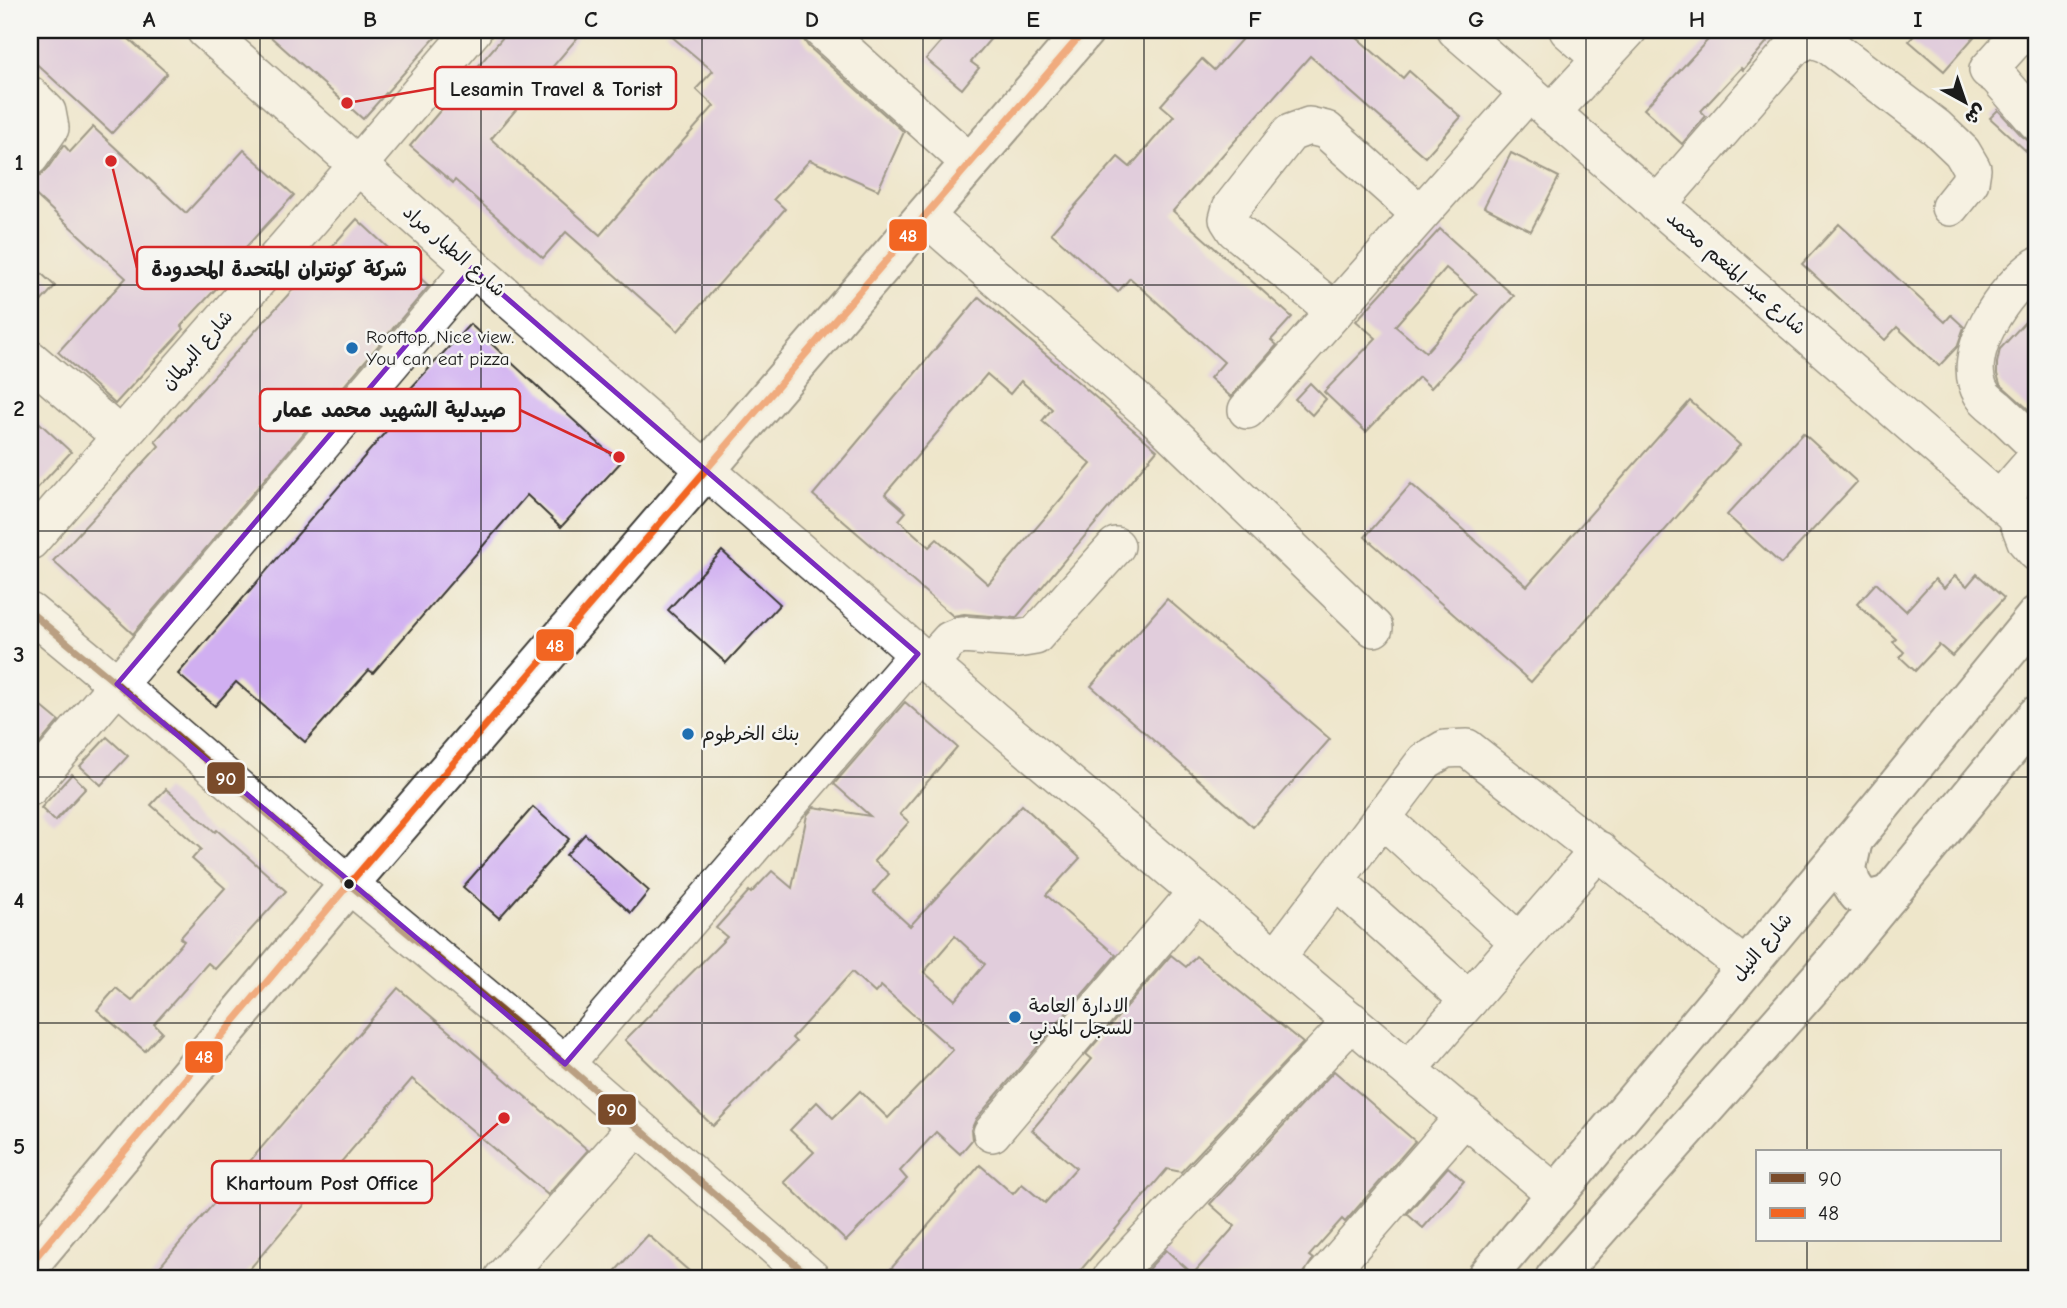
<svg xmlns="http://www.w3.org/2000/svg" width="2067" height="1308" viewBox="0 0 2067 1308" font-family="'Comic Neue','Playpen Sans Arabic',sans-serif">
<style>
.building{fill:#d0aff1;fill-rule:evenodd}
.lines{fill:none;stroke-linecap:round;stroke-linejoin:round}
.minor-casing{stroke:#3c3a36;stroke-width:40}
.major-casing{stroke:#3c3a36;stroke-width:42}
.minor{stroke:#fff;stroke-width:37}
.major{stroke:#fff;stroke-width:38}
.bus-1-casing{stroke:#f6f6f2;stroke-width:12}
.bus-2-casing{stroke:#f6f6f2;stroke-width:12}
.bus-1{stroke:#7a4b2a;stroke-width:7}
.bus-2{stroke:#f26522;stroke-width:7}
.marked{fill:none;stroke:#7b2cbf;stroke-width:5;stroke-linejoin:round}
.grid{fill:none;stroke:#1c1c1c;stroke-width:2;stroke-opacity:0.55}
.poi-dot{fill:#1f6fb2;stroke:#f6f6f2;stroke-width:2.5}
.bus-dot{fill:#1c1c1c;stroke:#f6f6f2;stroke-width:2.5}
.labels{text-anchor:middle;dominant-baseline:central;stroke-width:5;stroke-linejoin:round;paint-order:stroke}
.street-label{font-size:19px;fill:#1c1c1c;stroke:#f6f6f2}
.poi-label{font-size:19px;fill:#1c1c1c;stroke:#f6f6f2;text-anchor:start}
.leader{fill:none;stroke:#d62828;stroke-width:2.5}
.callout-dot{fill:#d62828;stroke:#f6f6f2;stroke-width:2.5}
.callout{fill:#f6f6f2;stroke:#d62828;stroke-width:2.5}
.callout-label{font-size:21px;text-anchor:middle;font-weight:bold;fill:#1c1c1c}
.line-badge{stroke:#f6f6f2;stroke-width:2.5}
.badge-label{font-size:19px;text-anchor:middle;font-weight:bold;fill:#fff}
.neatline{fill:none;stroke:#1c1c1c;stroke-width:2.5}
.grid-label{font-size:23px;text-anchor:middle;font-weight:bold;fill:#1c1c1c}
</style>
<rect width="100%" height="100%" fill="#f6f6f2"/>
<filter id="ink" filterUnits="userSpaceOnUse"><feTurbulence type="fractalNoise" baseFrequency=".0143" numOctaves="2"/><feDisplacementMap in="SourceGraphic" scale="14" xChannelSelector="R" yChannelSelector="G"/><feConvolveMatrix kernelMatrix="1 2 1 2 8 2 1 2 1" color-interpolation-filters="sRGB"/></filter>
<filter id="wash" filterUnits="userSpaceOnUse"><feTurbulence type="fractalNoise" baseFrequency=".00686" numOctaves="4" result="noise"/><feDisplacementMap in="SourceGraphic" scale="28" xChannelSelector="R" yChannelSelector="G"/><feGaussianBlur stdDeviation="1.57" result="paint"/><feColorMatrix in="noise" values="0 0 0 0 0 0 0 0 0 0 0 0 0 0 0 0 0 1.4 0 .05"/><feComposite in="paint" operator="in"/></filter>
<g filter="url(#wash)">
<rect width="100%" height="100%" fill="#eee6cb"/>
<g id="blocks">
<g class="building">
<path d="M30,30H119L167,73L112,133L30,58Z"/>
<path d="M263,30H442L363,119Z"/>
<path d="M509,30H584L491,139L600,235L714,106L696,89L713,71L664,30H802V37L808,46L904,132L878,190L810,160L774,199L785,209L678,331L566,232L543,258L455,180L453,183L410,146Z"/>
<path d="M951,30H998L971,62L979,68L962,89L926,59Z"/>
<path d="M1250,30H1348L1403,78L1409,71L1461,117L1425,157L1310,56L1173,211L1292,317L1271,340L1277,345L1231,397L1210,378L1224,362L1130,278L1118,292L1051,233L1118,157L1130,167L1174,116L1161,105L1202,59L1214,70Z"/>
<path d="M1717,30H1777L1743,70L1741,68L1701,111L1706,116L1682,144L1644,109Z"/>
<path d="M1919,30H1980L1944,71L1909,41Z"/>
<path d="M1998,110L2022,136L2030,142H2037V161L1990,118Z"/>
<path d="M93,127L186,213L244,150L294,195L222,273L227,277L181,326L184,329L115,404L58,352L126,278L30,190V178L40,176L47,169L64,145L70,152Z"/>
<path d="M1511,153L1559,177L1531,231L1484,207Z"/>
<path d="M357,219L429,286L133,634L53,561L159,446L155,441Z"/>
<path d="M1839,224L1945,322L1951,315L1964,327L1957,347L1939,366L1897,327L1885,340L1802,264Z"/>
<path d="M1440,229L1514,296L1431,388L1419,377L1366,432L1324,392L1376,338L1356,321ZM1446,268L1477,294L1426,352L1395,326Z"/>
<path d="M30,263L55,286L30,314Z"/>
<path d="M979,297L1157,450L1016,618L964,614L953,616L813,495ZM987,374L1010,394L1021,381L1052,409L1042,421L1091,464L988,584L937,539L929,547L899,520L906,512L885,494Z"/>
<path d="M2037,309V417L2000,384L1997,374V363L2000,349Z"/>
<path d="M470,324L620,463L561,527L527,495L373,673L369,670L305,742L236,682L215,706L178,674L418,394L411,388Z"/>
<path d="M1310,383L1326,399L1312,415L1295,399Z"/>
<path d="M1690,401L1740,445L1531,682L1365,537L1411,484L1527,586Z"/>
<path d="M30,414L71,452L30,496Z"/>
<path d="M1803,433L1857,482L1781,564L1727,515Z"/>
<path d="M722,551L780,604L726,663L668,610Z"/>
<path d="M1977,574L2004,598L1952,656L1939,645L1915,671L1900,657L1904,652L1893,642L1896,639L1857,604L1876,583L1906,611L1935,579L1944,588L1955,576L1967,586Z"/>
<path d="M1167,599L1330,739L1253,827L1091,686Z"/>
<path d="M30,697L59,721L30,755Z"/>
<path d="M905,702L957,747L900,814L909,822L874,861L889,874L873,892L910,926L1022,805L1080,858L1046,895L1116,955L976,1119L971,1130L972,1140L960,1154L936,1132L900,1171L907,1179L846,1241L784,1182L814,1152L790,1130L817,1102L833,1118L860,1091L888,1118L953,1050L881,986L875,993L852,972L792,1038L796,1042L713,1126L625,1040L727,937L716,928L749,891L751,893L772,871L792,888L807,815L814,807L870,816L834,784ZM955,936L985,964L955,1000L924,972Z"/>
<path d="M107,737L128,756L101,785L80,766Z"/>
<path d="M72,774L86,788L55,821L41,808Z"/>
<path d="M166,789L215,832L217,830L249,858L286,891L215,969L208,963L154,1024L162,1032L145,1051L97,1010L116,988L132,1001L184,941L180,938L225,888L192,859L201,849L151,805Z"/>
<path d="M533,807L569,839L499,918L463,887Z"/>
<path d="M585,834L649,891L631,913L566,855Z"/>
<path d="M1171,955L1186,967L1196,956L1303,1043L1181,1172L1167,1169L1074,1278H883L980,1165L1013,1194L1022,1184L1045,1203L1076,1168L1032,1130L1092,1059L1086,1054Z"/>
<path d="M398,988L588,1150L548,1195L412,1079L242,1278H150Z"/>
<path d="M1334,1071L1415,1141L1345,1222L1342,1219L1309,1256L1313,1259L1304,1273V1278H1140L1166,1250L1193,1274L1235,1226L1210,1204Z"/>
<path d="M1448,1167L1464,1181L1423,1228L1407,1214Z"/>
<path d="M648,1235L697,1278H609Z"/>
</g>
</g>
</g>
<g filter="url(#ink)">
<use href="#blocks" fill-opacity="0" stroke="#3c3a36" stroke-width="2"/>
<g class="lines">
<defs>
<g id="minor">
<path d="M205,30L493,285L995,721L1557,1195"/>
<path d="M822,30L970,163"/>
<path d="M1456,30L2016,515L2037,521"/>
<path d="M1568,30L1601,59"/>
<path d="M2024,30L1988,70L1997,76L2037,122"/>
<path d="M30,95L47,112L50,128L30,157"/>
<path d="M1551,113L1628,30"/>
<path d="M1657,205L1794,47L1810,38L1827,44L1937,128L1962,152L1972,169L1970,182L1950,207"/>
<path d="M925,216L1157,419L1374,628"/>
<path d="M2037,266C2006,287 1957,355 1982,394C1986,400 1993,405 1998,409C2011,421 2024,434 2037,446"/>
<path d="M1335,311L1235,230L1228,219L1231,208L1290,133L1309,126L1326,130L1420,214"/>
<path d="M30,359L121,437"/>
<path d="M1247,410L1528,93"/>
<path d="M1999,501L2037,457"/>
<path d="M2016,515L2026,541L2037,553"/>
<path d="M30,541L358,165L473,30"/>
<path d="M30,612L117,684L349,884L565,1064L811,1278"/>
<path d="M929,663L950,640L962,635L1017,639L1035,636L1116,546"/>
<path d="M30,787L472,268"/>
<path d="M1382,818L1519,942"/>
<path d="M1335,880L1469,1000"/>
<path d="M1276,958L1425,761L1445,749L1467,748L1745,967"/>
<path d="M565,1064L918,654"/>
<path d="M1409,1069L1599,850"/>
<path d="M992,1133L1197,892"/>
<path d="M503,1278L635,1128"/>
<path d="M1111,1278L1352,1021"/>
<path d="M1324,1278L1465,1116"/>
</g>
<g id="major">
<path d="M1853,840L1847,868L1851,883L1858,894L1870,900L1889,895"/>
<path d="M30,1264L349,884L1085,30"/>
<path d="M1486,1278L1853,840L2037,615"/>
<path d="M1555,1278L1833,963L2037,715"/>
</g>
</defs>
<use href="#minor" class="minor-casing"/>
<use href="#major" class="major-casing"/>
<use href="#minor" class="minor"/>
<use href="#major" class="major"/>
<defs>
<path id="bus-1" d="M30,612L117,684L349,884L565,1064L811,1278"/>
<path id="bus-2" d="M30,1264L349,884L1085,30"/>
</defs>
<use href="#bus-1" class="bus-1-casing"/>
<use href="#bus-2" class="bus-2-casing"/>
<use href="#bus-1" class="bus-1"/>
<use href="#bus-2" class="bus-2"/>
</g>
</g>
<path d="M0 0H2067V1308H0ZM472,268L918,654L565,1064L117,684Z" fill="#eee6cb" fill-opacity=".55" fill-rule="evenodd"/>
<path class="marked" d="M472,268L918,654L565,1064L117,684Z"/>
<path class="grid" d="M260,30V1278M481,30V1278M702,30V1278M923,30V1278M1144,30V1278M1365,30V1278M1586,30V1278M1807,30V1152M30,285H2037M30,531H2037M30,777H2037M30,1023H2037M1807,1240V1278"/>
<g class="poi-dot">
<circle cx="352" cy="348" r="7"/>
<circle cx="688" cy="734" r="7"/>
<circle cx="1015" cy="1017" r="7"/>
</g>
<circle class="bus-dot" cx="349" cy="884" r="6"/>
<g class="labels">
<g class="street-label">
<text transform="translate(454 251) rotate(41)">شارع الطيار مراد</text>
<text transform="translate(1736 273) rotate(41)">شارع عبد المنعم محمد</text>
<text transform="translate(197 350) rotate(-49)">شارع البرلمان</text>
<text transform="translate(1762 947) rotate(-50)">شارع النيل</text>
</g>
<g class="poi-label">
<text x="366" y="337">Rooftop. Nice view.<tspan x="366" dy="22">You can eat pizza</tspan></text>
<text x="702" y="734">بنك الخرطوم</text>
<text x="1029" y="1006">الادارة العامة<tspan x="1029" dy="22">للسجل المدني</tspan></text>
</g>
</g>
<path class="leader" d="M347 103L435 88M111 161L137 268M619 457L520 410M504 1118L432 1182"/>
<g class="callout-dot">
<circle cx="347" cy="103" r="7"/>
<circle cx="111" cy="161" r="7"/>
<circle cx="619" cy="457" r="7"/>
<circle cx="504" cy="1118" r="7"/>
</g>
<g class="callout">
<rect x="435" y="67" width="241" height="42" rx="7"/>
<rect x="137" y="247" width="284" height="42" rx="7"/>
<rect x="260" y="389" width="260" height="42" rx="7"/>
<rect x="212" y="1161" width="220" height="42" rx="7"/>
</g>
<g class="callout-label">
<text x="556" y="96">Lesamin Travel &amp; Torist</text>
<text x="279" y="276">شركة كونتران المتحدة المحدودة</text>
<text x="390" y="417">صيدلية الشهيد محمد عمار</text>
<text x="322" y="1190">Khartoum Post Office</text>
</g>
<g class="line-badge">
<rect x="888" y="218" width="40" height="34" rx="7" fill="#f26522"/>
<rect x="535" y="628" width="40" height="34" rx="7" fill="#f26522"/>
<rect x="206" y="761" width="40" height="34" rx="7" fill="#7a4b2a"/>
<rect x="184" y="1040" width="40" height="34" rx="7" fill="#f26522"/>
<rect x="597" y="1093" width="40" height="33" rx="7" fill="#7a4b2a"/>
</g>
<g class="badge-label">
<text x="908" y="242">48</text>
<text x="555" y="652">48</text>
<text x="226" y="785">90</text>
<text x="204" y="1063">48</text>
<text x="617" y="1116">90</text>
</g>
<rect width="2067" height="1308" fill="none" stroke="#f6f6f2" stroke-width="77"/>
<rect x="1756" y="1150" width="245" height="91" fill="#f6f6f2" stroke="#9f9f9c" stroke-width="2"/>
<rect x="1770" y="1173" width="35" height="10" fill="#7a4b2a" stroke="#9f9f9c" stroke-width="2"/>
<text x="1818" y="1186" font-size="21" fill="#1c1c1c">90</text>
<rect x="1770" y="1208" width="35" height="10" fill="#f26522" stroke="#9f9f9c" stroke-width="2"/>
<text x="1818" y="1220" font-size="21" fill="#1c1c1c">48</text>
<g transform="translate(1965 102) rotate(140)" stroke="#f6f6f2" stroke-width="5" paint-order="stroke">
<path d="M0-5L12 26L0 18L-12 26Z" fill="#1c1c1c"/>
<text y="-10" font-size="19" font-weight="bold" text-anchor="middle" fill="#1c1c1c">ش</text>
</g>
<rect x="38" y="38" width="1990" height="1232" class="neatline"/>
<g class="grid-label">
<text x="149" y="27">A</text>
<text x="370" y="27">B</text>
<text x="591" y="27">C</text>
<text x="812" y="27">D</text>
<text x="1033" y="27">E</text>
<text x="1255" y="27">F</text>
<text x="1476" y="27">G</text>
<text x="1697" y="27">H</text>
<text x="1918" y="27">I</text>
<text x="19" y="170">1</text>
<text x="19" y="416">2</text>
<text x="19" y="662">3</text>
<text x="19" y="908">4</text>
<text x="19" y="1154">5</text>
</g>
</svg>
